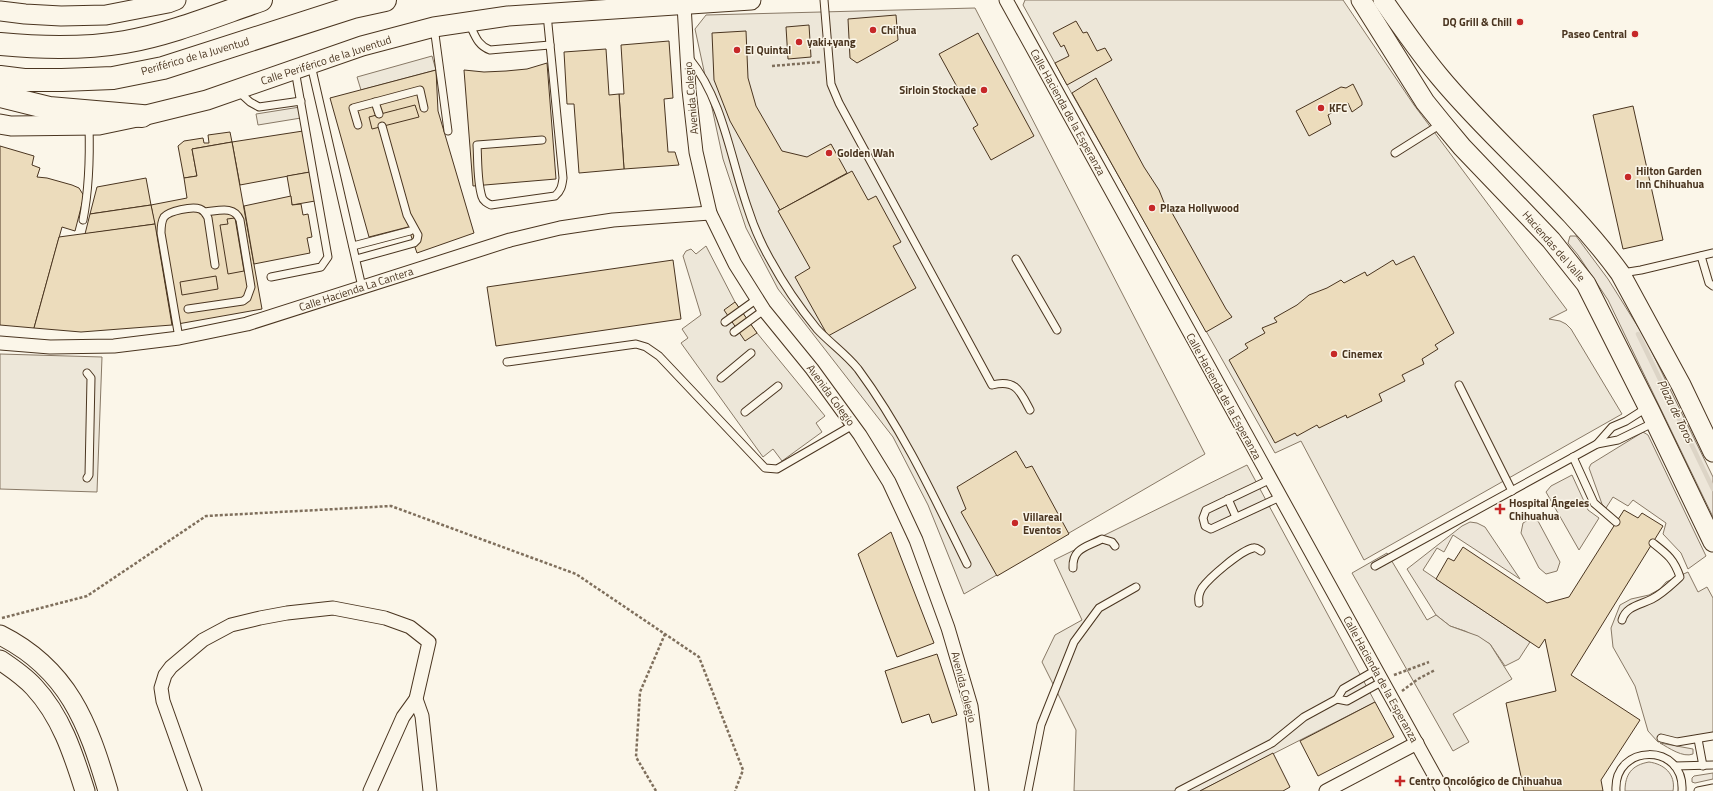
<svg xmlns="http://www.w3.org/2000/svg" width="1713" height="791" viewBox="0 0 1713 791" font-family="'Titillium Web',sans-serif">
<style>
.green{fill:#ede6d9;stroke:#887966}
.parking{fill:#ede7d9;stroke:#887966}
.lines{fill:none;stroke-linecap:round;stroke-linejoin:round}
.stream{stroke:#dcd4c6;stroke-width:4.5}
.building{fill:#ecdcbc;stroke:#4a3520}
.lane-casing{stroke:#4a3520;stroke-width:9}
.street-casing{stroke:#4a3520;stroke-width:15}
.secondary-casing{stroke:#4a3520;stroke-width:21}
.highway-casing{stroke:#4a3520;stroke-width:24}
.path{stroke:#7f6f5c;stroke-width:2.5;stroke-dasharray:3 2;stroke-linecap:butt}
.lane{stroke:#fbf6e9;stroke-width:7}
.street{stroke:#fbf6e9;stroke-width:13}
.secondary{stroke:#fbf6e9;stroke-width:19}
.highway{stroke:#fbf6e9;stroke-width:22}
.poi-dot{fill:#c62828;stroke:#fbf6e9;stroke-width:1.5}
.labels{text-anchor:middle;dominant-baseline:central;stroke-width:3;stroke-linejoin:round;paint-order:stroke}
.poi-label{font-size:11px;font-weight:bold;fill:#4a3520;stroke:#fbf6e9;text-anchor:start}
.street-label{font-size:11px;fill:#4a3520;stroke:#fbf6e9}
.water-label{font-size:12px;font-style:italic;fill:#4a3520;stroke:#fbf6e9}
</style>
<rect width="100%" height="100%" fill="#fbf6e9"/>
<g class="green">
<path d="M1570,236H1576L1608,279L1645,338L1713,477V517L1608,300L1578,255L1568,243Z"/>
<path d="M1643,432L1648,435L1706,556L1688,569L1681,553L1663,534L1666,523L1633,500L1628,506L1613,497L1606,508L1602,504L1589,468L1591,464Z"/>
<path d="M1572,475L1588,510L1599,518L1579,550L1546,492L1551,486Z"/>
<path d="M1530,519L1538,521L1560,562L1557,571L1546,574L1539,568L1521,533L1523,523Z"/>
<path d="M1470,522L1477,523L1485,527L1520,579L1453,535L1444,552L1437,548L1423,570L1530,642L1519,659L1505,666L1490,644L1465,631L1450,626L1436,615L1407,569L1462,526Z"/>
<path d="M1660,743L1693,749V754C1683,758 1669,748 1660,743Z"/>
<path d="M1649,762C1664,764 1676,774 1673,791H1625C1625,774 1632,765 1649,762Z"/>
<path d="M1713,773V779L1695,783L1692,782V778L1694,776Z"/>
</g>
<g class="parking">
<path d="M1025,0H1343L1414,105L1567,310L1549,319L1560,321L1566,324L1571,329L1622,414L1364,560L1301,441L1275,453L1067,85L1023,5Z"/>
<path d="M975,8L1205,454L964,594L928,505L893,437L778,289L746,228L723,159L695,29L706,15Z"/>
<path d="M432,56L436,70L361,90L357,77Z"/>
<path d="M300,107L301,118L258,125L256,114Z"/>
<path d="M706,246L735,302L757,333L825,416L816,423L822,432L782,461L773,449L763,457L681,343L688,338L682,329L701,315L683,256L686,251L691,249L696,254Z"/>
<path d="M0,354L102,357L97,492L0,489Z"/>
<path d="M1247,465L1375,702L1200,791H1074L1076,730L1042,662L1055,635L1082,620L1054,560Z"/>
<path d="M1387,553L1427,620L1436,615L1450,626L1478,636L1490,644L1512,679L1453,714L1469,742L1453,751L1352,573Z"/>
<path d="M1688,572L1698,592L1707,587L1713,598V735L1658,742L1648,731L1635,686L1613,647L1611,628L1620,605L1631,599L1649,595L1660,589L1666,582Z"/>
</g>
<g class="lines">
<path class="stream" d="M1638,334L1713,489"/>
</g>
<g class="building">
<path d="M896,15L898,40L857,63L850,58L848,19Z"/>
<path d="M1076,21L1083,33L1087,32L1097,51L1105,48L1112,60L1067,85L1055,63L1069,56L1064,45L1061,47L1053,33Z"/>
<path d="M809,25L811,57L788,59L786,27Z"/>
<path d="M746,31L748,78L756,106L782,151L807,157L831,144L847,173L780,210L730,121L714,80L712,33Z"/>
<path d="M978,33L1034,136L991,160L973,128L978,125L939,54Z"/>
<path d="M669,41L673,98L664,99L668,152H675L679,165L624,169L619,94H624L621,45Z"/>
<path d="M606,49L609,95L619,94L624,169L579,173L574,104H567L564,52Z"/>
<path d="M547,63L556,179L473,186L464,70L484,72L506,71L527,69Z"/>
<path d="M436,70L438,111L474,233L417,253L408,227L369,237L330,98Z"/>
<path d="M1096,78L1144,167L1159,190L1165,205L1171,211L1226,309L1232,317L1206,332L1072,93Z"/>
<path d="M1353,84L1362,102V105L1352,112L1348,103L1328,115L1331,124L1309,136L1296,111L1341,87L1346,88Z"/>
<path d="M415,105L419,117L372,129L369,117Z"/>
<path d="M1633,106L1663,240L1623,249L1593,115Z"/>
<path d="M303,131L310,172L240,185L232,142Z"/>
<path d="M230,132L232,142L192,149L197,176L184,178L178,146L184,141L203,138L204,143H209L208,135Z"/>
<path d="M232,142L262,309L172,325L151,205L187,198L184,178L197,176L192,149Z"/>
<path d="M0,146L34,156L32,165L40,168L37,177L47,178L72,185L79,188L84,196L75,231L62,227L34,328L0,325Z"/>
<path d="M852,171L868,200L876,196L901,242L893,246L916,288L828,336L795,277L810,268L778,211Z"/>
<path d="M310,172L315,201L292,205L287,176Z"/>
<path d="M146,178L151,205L90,214L97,187Z"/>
<path d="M291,196L292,205L301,204L303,215L308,214L312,237L307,238L310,253L254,264L244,206Z"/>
<path d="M151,205L155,224L85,234L90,214Z"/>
<path d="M235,218L244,271L228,274L220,225L228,224L227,219Z"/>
<path d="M155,224L172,325L81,332L34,328L59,237Z"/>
<path d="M1414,256L1454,333L1435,345L1438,349L1422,359L1424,364L1402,375L1405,381L1379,394L1382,401L1347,418L1346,415L1319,428L1317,425L1297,436L1295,433L1275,443L1229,360L1248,348L1245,344L1265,333L1262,328L1277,322L1274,318L1297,305L1309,295L1327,288L1341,280L1344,283L1365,272L1367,276L1393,260L1396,265Z"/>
<path d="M673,260L681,319L496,346L487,287Z"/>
<path d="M216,276L218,289L182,295L180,282Z"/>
<path d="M735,302L757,333L745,341L724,310Z"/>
<path d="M1016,451L1026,468L1032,466L1069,534L997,576L961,512L966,509L957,487Z"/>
<path d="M1624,510L1638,518L1642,513L1663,526L1571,675L1640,720L1601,780L1603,791H1524L1506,703L1556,691L1545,639L1539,648L1436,579L1448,558L1454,561L1463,547L1547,603L1569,597Z"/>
<path d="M891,532L934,643L897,657L858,554Z"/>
<path d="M937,654L957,715L932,723L929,714L902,723L885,671Z"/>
<path d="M1375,702L1394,737L1318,776L1300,741Z"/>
<path d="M1273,753L1290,787L1283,791H1200Z"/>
</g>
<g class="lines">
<defs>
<g id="lane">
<path d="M824,0L831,84L839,103L992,385C1016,379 1020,391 1030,410"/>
<path d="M469,23C475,35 477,45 490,50L550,45"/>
<path d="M434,27L448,131"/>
<path d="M689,58C723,100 730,156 747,206C753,225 761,244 771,261C784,285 800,308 817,329C830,343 846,354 858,369C903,430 934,497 967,564"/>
<path d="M311,65L362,287"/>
<path d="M239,92L250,102L259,107L301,101"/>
<path d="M375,102L379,114"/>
<path d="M358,125L353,108L420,90L424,108"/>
<path d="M542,140L477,145C478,160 477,182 482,197C483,201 487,203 491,205L555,196C561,191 562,186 563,178L547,14"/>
<path d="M1395,153L1441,124"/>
<path d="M83,220C89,189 90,158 89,126"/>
<path d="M353,246L410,231"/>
<path d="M1701,256L1709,283L1713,286"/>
<path d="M356,259L414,243L417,240L418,235L407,215L382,126"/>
<path d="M1016,259L1057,330"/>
<path d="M1622,273L1641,270L1713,253"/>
<path d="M271,277L321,267L328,257L295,70"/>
<path d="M188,309L243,301L247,298L251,287L240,220C234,205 218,211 205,212"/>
<path d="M725,322L757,299"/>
<path d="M734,332L764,310"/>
<path d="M179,338L161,233C161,227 161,222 164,217C169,211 192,206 200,209C205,211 206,214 208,218L215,265"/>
<path d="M507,362L636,344L646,347L659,356L765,468L777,469L853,425"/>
<path d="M721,378L751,353"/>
<path d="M1459,385L1512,491"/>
<path d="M745,412L778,386"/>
<path d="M1597,444L1612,427L1626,421L1648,407"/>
<path d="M1573,457L1594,503L1616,522"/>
<path d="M87,478L89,475L91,378L87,373"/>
<path d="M1271,479L1206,510L1203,518L1205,526L1211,529L1280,497"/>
<path d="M1228,499L1236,517"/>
<path d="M1375,566L1597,444L1618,440L1655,422"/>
<path d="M1073,568C1072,548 1087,547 1102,539L1112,542L1115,546"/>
<path d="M1199,603C1198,598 1199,593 1202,588C1209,578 1240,551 1253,548C1256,547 1258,549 1261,551"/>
<path d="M1622,620C1626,606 1640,605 1652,599C1662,594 1671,585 1680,577C1674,559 1667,554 1653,543"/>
<path d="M1376,670L1343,689L1337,699L1347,701L1383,681"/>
<path d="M1661,738L1677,742L1713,736"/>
<path d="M1698,739L1703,766"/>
<path d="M1675,766L1713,765"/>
<path d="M1028,791L1041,725L1074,642L1099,608L1136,587"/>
<path d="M1179,791L1272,743L1304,717L1337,699"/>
<path d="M1616,791C1613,743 1685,742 1682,791"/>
<path d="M1698,791L1713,788"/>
</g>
<g id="street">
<path d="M1006,0L1443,791"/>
<path d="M684,5L689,90L696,152L710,213L735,264L764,310L812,369L860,435L889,482L916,540L948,628L971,706L982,791"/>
<path d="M0,343L50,347L114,346L179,338L247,324L510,240L560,228L613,220L710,213"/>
<path d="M195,791L163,701L161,688L165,675L171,667L203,640L231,625L260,618L287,613L333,608L385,618L410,627L429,642L416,699L422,716L430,791"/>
<path d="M370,791L403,717L416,699"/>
<path d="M1326,791L1417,743"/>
</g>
<g id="secondary">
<path d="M1361,0L1425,102L1442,123L1462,147L1551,240L1586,284L1650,411L1713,542"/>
<path d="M1383,0C1401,26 1419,52 1439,76C1496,145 1567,200 1620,273L1681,385L1713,452"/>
<path d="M0,11L25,14L61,16L106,15L168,3L176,0"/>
<path d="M0,124L11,126L99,125L142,116L207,100L362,46L434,27L508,16L751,0"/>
<path d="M0,635C68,669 88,723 108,791"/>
<path d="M0,660C12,668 24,676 34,687C61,716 73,753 85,791"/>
</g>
<g id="highway">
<path d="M0,44C41,48 84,49 125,42C171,34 217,15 261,0"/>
<path d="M0,77L24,80H62L113,78L163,68L353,7L385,0"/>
<path d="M0,96L49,108L142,116"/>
</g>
</defs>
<use href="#lane" class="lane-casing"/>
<use href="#street" class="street-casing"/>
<use href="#secondary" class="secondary-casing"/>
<use href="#highway" class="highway-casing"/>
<g class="path">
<path d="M772,66L820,62"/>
<path d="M2,618L87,596L206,516L391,506L576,574L699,657L743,770L735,791"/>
<path d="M1394,675L1429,662"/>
<path d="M1402,691L1418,679L1435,670"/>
<path d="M656,791L636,757L640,692L665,634"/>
</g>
<use href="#lane" class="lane"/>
<use href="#street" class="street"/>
<use href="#secondary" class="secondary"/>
<use href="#highway" class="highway"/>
</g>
<g class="poi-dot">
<circle cx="1520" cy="22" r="4"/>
<circle cx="873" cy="30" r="4"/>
<circle cx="1635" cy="34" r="4"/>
<circle cx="799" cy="42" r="4"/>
<circle cx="737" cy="50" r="4"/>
<circle cx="984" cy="90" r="4"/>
<circle cx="1321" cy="108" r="4"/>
<circle cx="829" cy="153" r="4"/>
<circle cx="1628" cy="177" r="4"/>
<circle cx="1152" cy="208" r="4"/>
<circle cx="1334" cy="354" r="4"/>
<path d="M1498 503h4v4h4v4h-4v4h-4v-4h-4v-4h4z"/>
<circle cx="1015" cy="523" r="4"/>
<path d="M1398 775h4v4h4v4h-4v4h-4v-4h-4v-4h4z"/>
</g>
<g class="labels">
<g class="poi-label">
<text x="1512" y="22" text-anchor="end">DQ Grill &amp; Chill</text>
<text x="881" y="30">Chi'hua</text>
<text x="1627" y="34" text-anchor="end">Paseo Central</text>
<text x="807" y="42">yaki+yang</text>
<text x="745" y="50">El Quintal</text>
<text x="976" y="90" text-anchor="end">Sirloin Stockade</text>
<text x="1329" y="108">KFC</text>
<text x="837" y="153">Golden Wah</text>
<text x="1636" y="171">Hilton Garden<tspan x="1636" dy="13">Inn Chihuahua</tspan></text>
<text x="1160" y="208">Plaza Hollywood</text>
<text x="1342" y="354">Cinemex</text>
<text x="1509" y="503">Hospital Ángeles<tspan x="1509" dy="13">Chihuahua</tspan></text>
<text x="1023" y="517">Villareal<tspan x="1023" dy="13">Eventos</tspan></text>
<text x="1409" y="781">Centro Oncológico de Chihuahua</text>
</g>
<g class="street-label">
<text transform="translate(195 56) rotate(-16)">Periférico de la Juventud</text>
<text transform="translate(326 60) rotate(-18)">Calle Periférico de la Juventud</text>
<text transform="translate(691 98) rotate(-95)">Avenida Colegio</text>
<text transform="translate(1068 112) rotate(61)">Calle Hacienda de la Esperanza</text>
<text transform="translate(1554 246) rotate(49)">Haciendas del Valle</text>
<text transform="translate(356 289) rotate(-18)">Calle Hacienda La Cantera</text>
<text transform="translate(831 395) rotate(54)">Avenida Colegio</text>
<text transform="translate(1224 396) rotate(61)">Calle Hacienda de la Esperanza</text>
<text transform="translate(1381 679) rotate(61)">Calle Hacienda de la Esperanza</text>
<text transform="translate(964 687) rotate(76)">Avenida Colegio</text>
</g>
<g class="water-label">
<text transform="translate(1676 411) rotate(64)">Plaza de Toros</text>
</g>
</g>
</svg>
